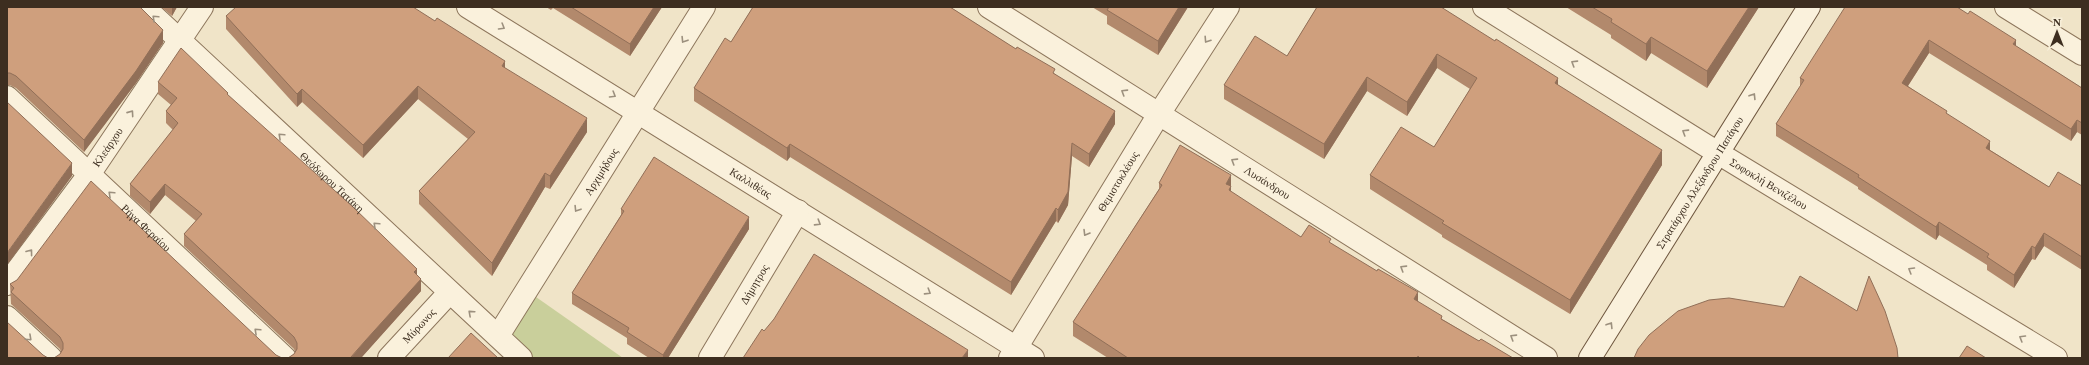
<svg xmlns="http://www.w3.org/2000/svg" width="2089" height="365" viewBox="0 0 2089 365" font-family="Georgia,serif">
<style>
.green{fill:#c9cf9b}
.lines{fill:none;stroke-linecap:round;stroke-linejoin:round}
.street-casing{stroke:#8d765c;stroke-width:24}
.secondary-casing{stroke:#6f573f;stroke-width:24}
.street{stroke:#faf1dc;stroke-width:22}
.secondary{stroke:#faf1dc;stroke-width:22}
.wall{fill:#b2896c}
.shaded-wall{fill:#916f58}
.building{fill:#cf9f7d;stroke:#916f58}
.oneway{stroke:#9c907e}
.labels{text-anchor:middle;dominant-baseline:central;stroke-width:4;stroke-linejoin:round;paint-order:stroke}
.street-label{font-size:11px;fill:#3d2e20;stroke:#f7eed8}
</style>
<rect width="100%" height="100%" fill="#f0e4c8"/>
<path class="green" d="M526,290L623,358H521L498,336Z"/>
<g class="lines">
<defs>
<g id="street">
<path id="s1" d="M144,7L521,358"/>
<path id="s2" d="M468,7L1033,358"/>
<path id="s3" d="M989,7L1546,358"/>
<path id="s4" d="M1484,7L1718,153L2056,358"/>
<path d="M2006,7L2082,54"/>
<path id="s5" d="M7,97L285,358"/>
<path id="s6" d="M7,284L90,173L202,7"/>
<path d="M7,317L51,358"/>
<path id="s7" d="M498,336L704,7"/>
<path id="s8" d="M389,358L449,293"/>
<path id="s9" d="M710,358L798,211"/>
<path id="s10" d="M1010,358L1159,114L1228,7"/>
</g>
<g id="secondary">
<path id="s11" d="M1590,358L1809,7"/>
</g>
</defs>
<use href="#street" class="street-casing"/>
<use href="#secondary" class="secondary-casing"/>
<use href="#street" class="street"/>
<use href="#secondary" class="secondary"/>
</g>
<g class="wall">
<path d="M7,7L163,43L136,83L84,152L16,88L10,85H7Z"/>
<path d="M161,7H177L172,16Z"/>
<path d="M546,7H662L630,56L553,8L551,10Z"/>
<path d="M753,7H950L1055,74L1115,124L1089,167L1072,156L1068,205L1058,223L1056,221L1011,295L790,157L787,161L694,101V88L731,42Z"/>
<path d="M1092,7H1188L1158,55L1107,24V16Z"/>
<path d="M1317,7L1558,85L1662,165L1570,314L1442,237V235L1370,189V175L1434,147L1470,89L1437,68L1407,116L1367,91L1324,159L1224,99V85L1287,56Z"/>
<path d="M1566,7H1759L1707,88L1651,53L1646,61L1611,38V35Z"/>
<path d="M1968,14L2016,46L2082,88V135L2077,132L2071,141L1929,53L1908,86L1947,114L1990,150L2049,187L2082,186V270L2044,246L2035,260L2032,259L2014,288L1987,270V265L1939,235L1936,240L1858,189V187L1776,136V124L1800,87V78Z"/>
<path d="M226,16L505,68L587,132L550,189L545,187L492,276L419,204V191L468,139L418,99L363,158L302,102L297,107L226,29Z"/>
<path d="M158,82L228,95L417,275L421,291L361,358H288L294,354L295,352L294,349L184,246V234L196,221L165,195L150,214L130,196V184L173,130L166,123V111L171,105L158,94Z"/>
<path d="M1159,183L1301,237L1331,243L1418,302L1442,319L1479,341L1513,358H1108L1073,336V322L1159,189Z"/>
<path d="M621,209L749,229L668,358H649L627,344V338L572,304V293L621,215Z"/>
<path d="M10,284L276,355L60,354L61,352L60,349L11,304Z"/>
</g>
<g class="shaded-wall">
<path d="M172,7H177L172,16Z"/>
<path d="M654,7H662L630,56V44Z"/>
<path d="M1179,7H1188L1158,55V41Z"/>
<path d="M1749,7H1759L1707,88V71Z"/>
<path d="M163,30V43L136,83L84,152V140Z"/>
<path d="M1651,37V53L1646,61V44Z"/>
<path d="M1929,40V53L1902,95V83Z"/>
<path d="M2016,40V52L2013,44Z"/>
<path d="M1437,54V68L1407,116V102Z"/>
<path d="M505,61V74L502,66Z"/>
<path d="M1367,77V91L1324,159V144Z"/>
<path d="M1558,78V92L1555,83Z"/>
<path d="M418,86V99L363,158V145Z"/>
<path d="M302,89V102L297,107V94Z"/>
<path d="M1115,111V124L1089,167V154Z"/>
<path d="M587,118V132L550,189V176Z"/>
<path d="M2077,120V132L2071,141V129Z"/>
<path d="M1990,141V154L1986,148Z"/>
<path d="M1072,143V156L1068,205L1058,223V210Z"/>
<path d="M790,144V157L787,161V148Z"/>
<path d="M1662,150V165L1570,314V300Z"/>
<path d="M72,163V176L7,265V253Z"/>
<path d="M545,173V187L492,276V263Z"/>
<path d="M1231,175V200L1226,184Z"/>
<path d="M165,184V195L150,214V202Z"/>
<path d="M1056,208V221L1011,295V282Z"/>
<path d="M749,217V229L668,358H663V355Z"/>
<path d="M1939,222V235L1936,240V227Z"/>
<path d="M2044,233V246L2035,260V248Z"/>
<path d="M2032,246V259L2014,288V275Z"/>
<path d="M417,269V281L414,272Z"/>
<path d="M421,279V291L361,358H351L365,341Z"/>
<path d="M1418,292V305L1414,299Z"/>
<path d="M968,350V358H962Z"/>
</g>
<g class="building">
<path d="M7,7H140L163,30L136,71L84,140L16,76L10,73H7Z"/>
<path d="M236,7H413L435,21L437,18L505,61L502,66L587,118L550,176L545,173L492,263L419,191L475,132L418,86L363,145L302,89L297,94L226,16Z"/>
<path d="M571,7H654L630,44Z"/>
<path d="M753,7H950L1016,49L1017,47L1055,69L1053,73L1115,111L1089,154L1072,143L1068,192L1058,210L1056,208L1011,282L790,144L787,148L694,88L725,38L731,42Z"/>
<path d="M1109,7H1179L1158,41L1107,10Z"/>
<path d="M1317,7H1441L1495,41L1496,39L1558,78L1555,83L1662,150L1570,300L1442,223L1444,221L1370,175L1401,127L1434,147L1477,78L1437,54L1407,102L1367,77L1324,144L1224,85L1255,36L1287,56Z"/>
<path d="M1592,7H1749L1707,71L1651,37L1646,44L1611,22L1612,19Z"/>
<path d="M1845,7H1957L1968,14L1970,11L2016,40L2013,44L2082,88V123L2077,120L2071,129L1929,40L1902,83L1947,111L1946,113L1990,141L1986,148L2049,187L2058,172L2082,186V257L2044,233L2035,248L2032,246L2014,275L1987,257L1989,254L1939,222L1936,227L1858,177L1859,175L1776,124L1804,80L1800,78Z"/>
<path d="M181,48L228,93L227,94L353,207L417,269L414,272L421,279L365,341L351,357L352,358H288L294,354L297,349V343L294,337L184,234L202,214L165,184L150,202L130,184L178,123L166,111L177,98L158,82Z"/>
<path d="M7,102L72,163L7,253Z"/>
<path d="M1180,145L1231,175L1226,184L1231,186L1229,190L1301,237L1309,225L1331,239L1329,242L1377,271L1378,269L1418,292L1414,299L1442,316L1441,319L1479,341L1481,339L1513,358H1420L1418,356L1417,358H1128L1073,322L1162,185L1159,183Z"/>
<path d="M654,157L749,217L663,355L627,332L629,328L572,293L624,211L621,209Z"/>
<path d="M91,181L276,355L282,358H54L60,354L63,349V343L60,337L11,292L14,288L10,284L17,280Z"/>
<path d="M814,254L968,350L962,358H743L762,329L764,331L774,319Z"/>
<path d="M1800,276L1857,311L1869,276L1885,311L1897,348L1898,358H1634L1638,349L1649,335L1678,311L1709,300L1729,298L1784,307Z"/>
<path d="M7,322L43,355L48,358H7Z"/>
<path d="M471,333L498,358H448Z"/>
<path d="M1967,346L1986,358H1959Z"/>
</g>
<defs><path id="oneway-chevron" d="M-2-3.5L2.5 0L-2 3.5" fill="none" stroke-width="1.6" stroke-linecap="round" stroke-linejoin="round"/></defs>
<g class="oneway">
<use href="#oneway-chevron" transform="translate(155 18) rotate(-137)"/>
<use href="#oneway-chevron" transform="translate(502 27) rotate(31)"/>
<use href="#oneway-chevron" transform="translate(684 40) rotate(122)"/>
<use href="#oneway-chevron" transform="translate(1207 40) rotate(123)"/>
<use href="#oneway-chevron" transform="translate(1574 63) rotate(-148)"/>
<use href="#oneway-chevron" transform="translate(1124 92) rotate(-148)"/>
<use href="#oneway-chevron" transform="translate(613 95) rotate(31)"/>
<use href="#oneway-chevron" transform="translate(1753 96) rotate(-58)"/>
<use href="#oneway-chevron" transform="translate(131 113) rotate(-55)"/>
<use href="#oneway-chevron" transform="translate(1685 132) rotate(-148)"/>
<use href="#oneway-chevron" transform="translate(281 136) rotate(-137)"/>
<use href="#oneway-chevron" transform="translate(1234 161) rotate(-148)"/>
<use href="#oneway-chevron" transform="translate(111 194) rotate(-137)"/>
<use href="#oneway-chevron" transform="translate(577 209) rotate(122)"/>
<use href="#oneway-chevron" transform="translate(818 223) rotate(32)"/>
<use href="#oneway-chevron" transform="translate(376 225) rotate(-137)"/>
<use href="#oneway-chevron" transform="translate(1086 233) rotate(121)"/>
<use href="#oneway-chevron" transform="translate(30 252) rotate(-53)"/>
<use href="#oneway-chevron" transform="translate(1403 268) rotate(-148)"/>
<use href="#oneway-chevron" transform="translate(1911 270) rotate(-149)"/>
<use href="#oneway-chevron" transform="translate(928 292) rotate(32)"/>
<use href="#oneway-chevron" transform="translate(471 313) rotate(-138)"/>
<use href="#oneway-chevron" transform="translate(1610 325) rotate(-58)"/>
<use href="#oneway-chevron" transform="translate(257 331) rotate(-137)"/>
<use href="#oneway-chevron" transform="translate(1513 337) rotate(-148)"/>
<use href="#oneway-chevron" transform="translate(29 338) rotate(43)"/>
<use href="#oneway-chevron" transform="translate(2022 338) rotate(-149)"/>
</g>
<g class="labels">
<g class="street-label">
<text stroke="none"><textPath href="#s6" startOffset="170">Κλεάρχου</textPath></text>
<text stroke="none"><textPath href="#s7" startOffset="194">Αρχιμήδους</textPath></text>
<text stroke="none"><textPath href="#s2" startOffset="333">Καλλιθέας</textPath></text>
<text stroke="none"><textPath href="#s10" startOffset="207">Θεμιστοκλέους</textPath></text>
<text stroke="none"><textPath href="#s3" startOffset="329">Λυσάνδρου</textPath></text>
<text stroke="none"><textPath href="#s1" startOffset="257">Θεόδωρου Τατάκη</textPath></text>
<text stroke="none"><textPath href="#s11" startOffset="207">Στρατάρχου Αλεξάνδρου Παπάγου</textPath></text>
<text stroke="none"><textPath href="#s4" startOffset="335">Σοφοκλή Βενιζέλου</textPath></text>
<text stroke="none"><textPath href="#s5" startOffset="191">Ρήγα Φεραίου</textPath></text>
<text stroke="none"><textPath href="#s9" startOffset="86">Δήμητρος</textPath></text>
<text stroke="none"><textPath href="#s8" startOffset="44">Μύρωνος</textPath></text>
</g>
</g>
<rect width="2089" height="365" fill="none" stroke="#3d2e20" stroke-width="16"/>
<g transform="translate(2057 32)" stroke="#f7eed8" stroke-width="3" paint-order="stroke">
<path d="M0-3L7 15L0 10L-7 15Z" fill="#3d2e20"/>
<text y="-6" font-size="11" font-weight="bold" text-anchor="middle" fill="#3d2e20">N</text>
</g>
</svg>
